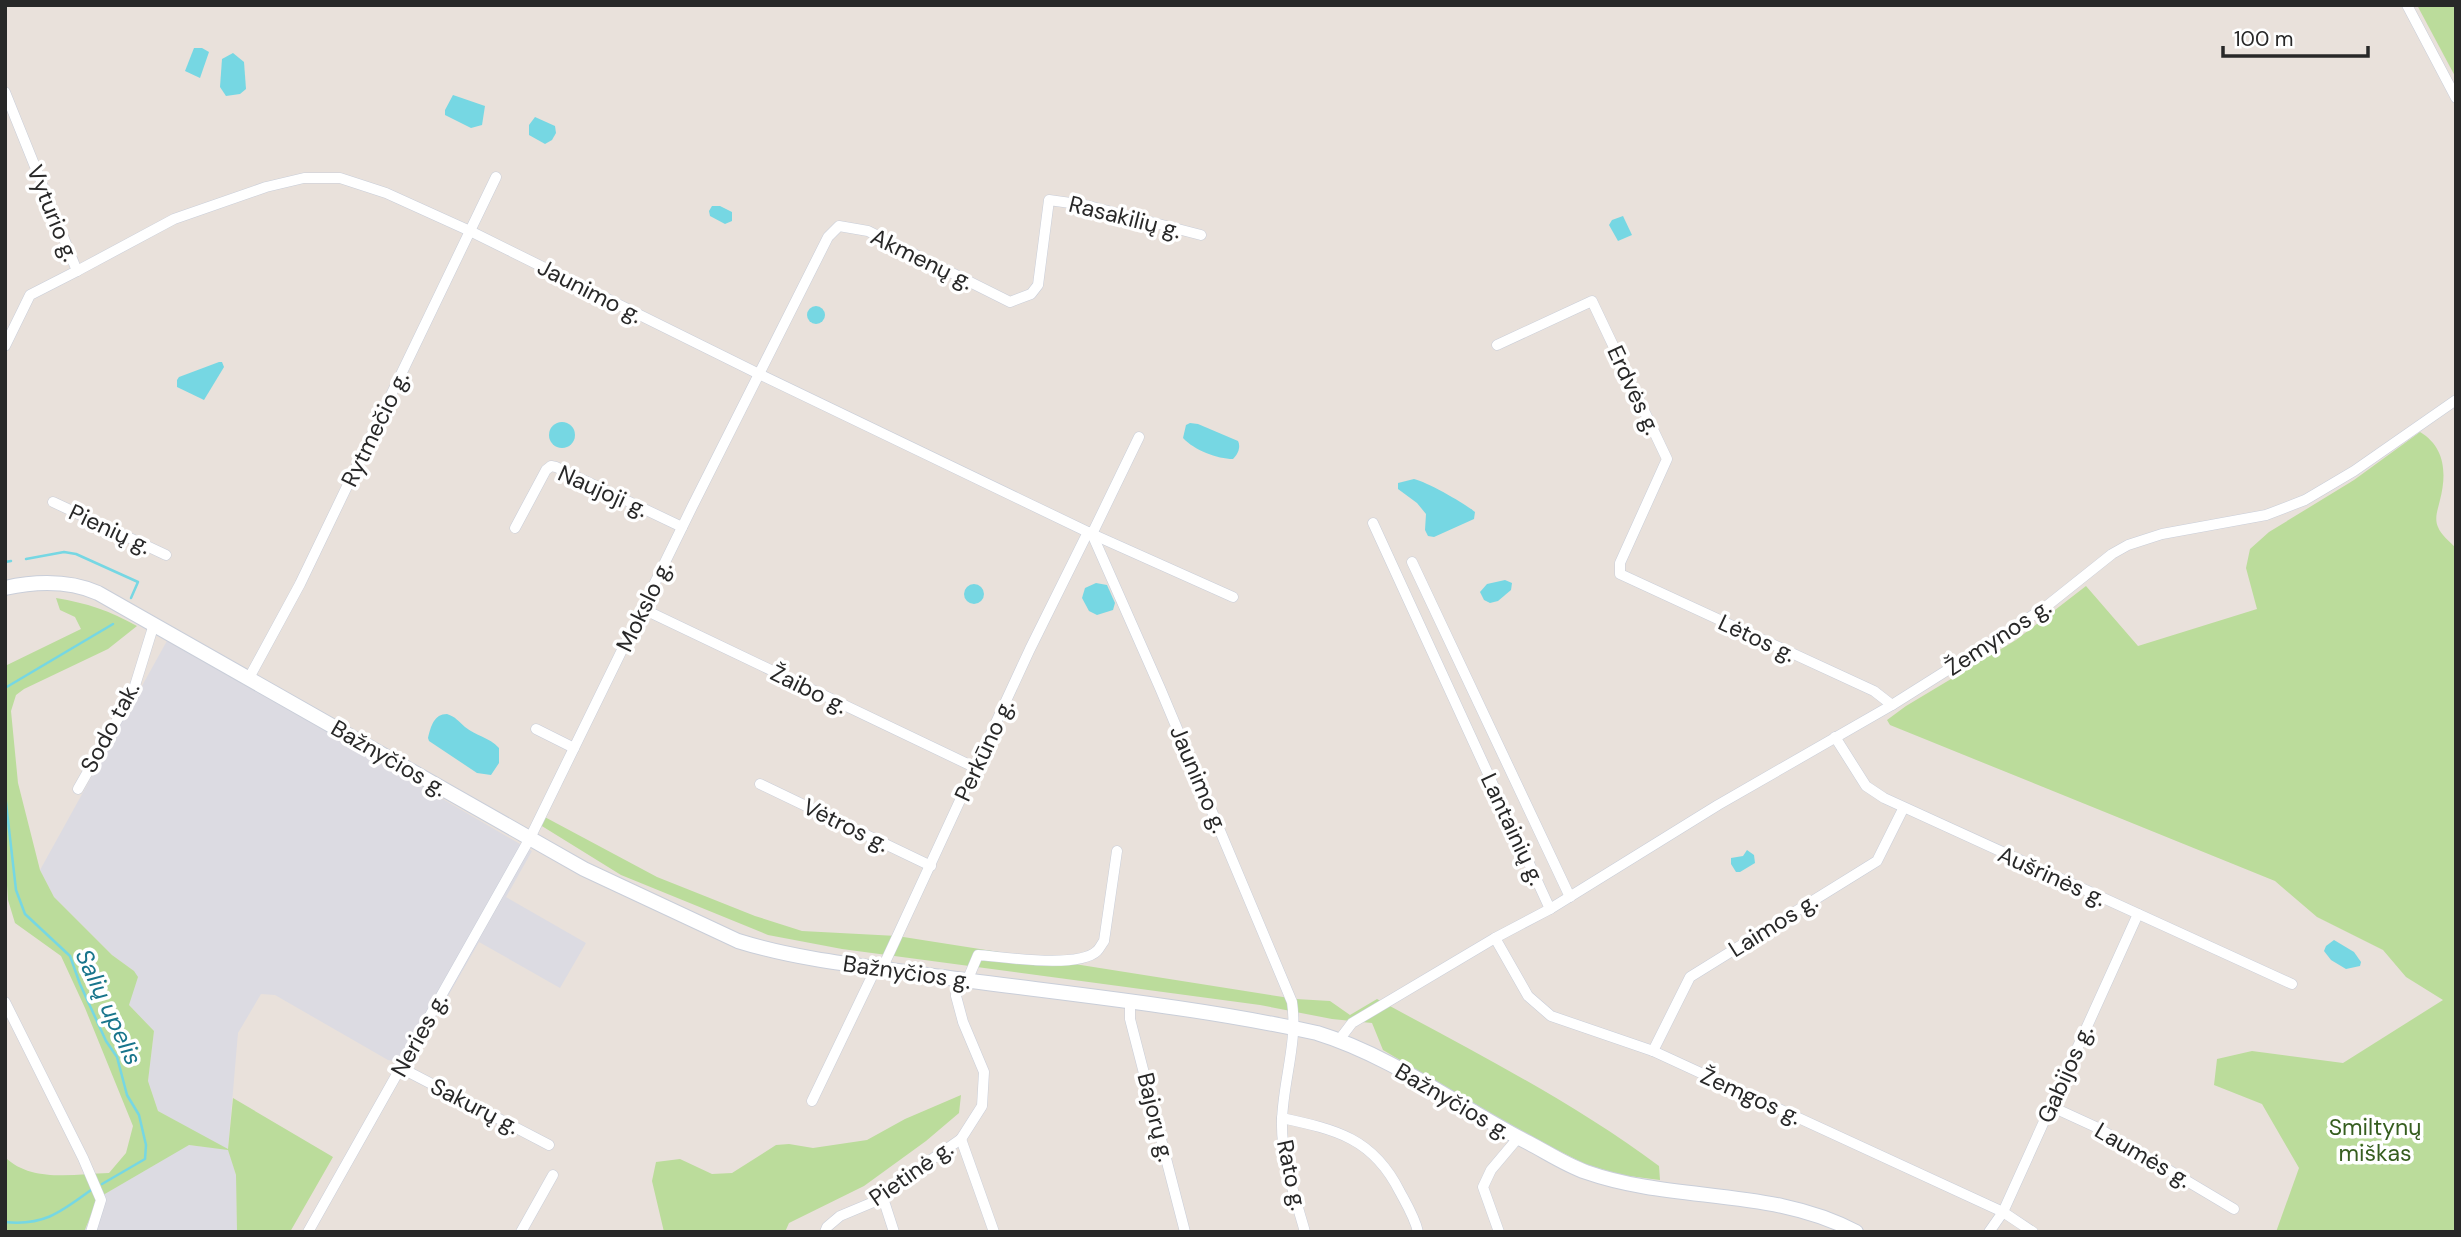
<svg xmlns="http://www.w3.org/2000/svg" width="2461" height="1237" viewBox="0 0 2461 1237" font-family="'DM Sans',sans-serif">
<style>
.industrial{fill:#dcdbe2}
.green{fill:#bbdc9b}
.water{fill:#76d7e3}
.lines{fill:none;stroke-linecap:round;stroke-linejoin:round}
.stream{stroke:#76d7e3;stroke-width:2.5}
.street-casing{stroke:#c9ced9;stroke-width:11}
.secondary-casing{stroke:#c9ced9;stroke-width:16}
.street{stroke:#fff;stroke-width:10}
.secondary{stroke:#fff;stroke-width:14}
.labels{text-anchor:middle;dominant-baseline:central;stroke-width:7;stroke-linejoin:round;paint-order:stroke}
.street-label{font-size:23px;fill:#282828;stroke:#fff}
.park-label{font-size:23px;fill:#365e1f;stroke:#fff}
.water-label{font-size:24px;font-style:italic;fill:#18758c;stroke:#fff}
</style>
<rect width="100%" height="100%" fill="#e9e1db"/>
<path class="industrial" d="M168,639L532,851L506,897L586,943L560,988L479,942L409,1064L388,1060L275,995L261,994L238,1033L228,1149L236,1175L237,1232H84L98,1198L188,1145L226,1149L158,1111L148,1081L154,1031L129,1005L134,971L112,955L54,897L40,870Z"/>
<g class="green">
<path d="M2417,5H2456V78Z"/>
<path d="M2420,432C2445,447 2447,473 2440,500C2438,509 2434,518 2438,527C2441,535 2450,542 2456,548V1232H2276L2299,1168L2262,1104L2214,1085L2217,1059L2252,1051L2343,1063L2443,1000L2406,977L2383,950L2317,917L2275,881L1890,725L1887,720L1906,706L2016,640L2086,586L2138,646L2257,609L2246,568L2250,549L2269,532L2354,480Z"/>
<path d="M56,598C87,603 110,611 137,626L108,649L24,689L16,695L11,711L18,783L40,870L54,897L112,955L134,971L138,977L129,1005L154,1031L148,1081L158,1111L228,1149L233,1098L333,1157L290,1232H237L236,1175L228,1150L189,1145L98,1198L84,1232H5V1157C31,1183 75,1174 109,1173L126,1153L133,1126L85,1008L61,956L15,923L8,900L5,855V666L81,629L75,617L60,610Z"/>
<path d="M541,815L657,877L755,916L802,931L897,936L1296,999L1330,1001L1350,1015L1377,999C1472,1051 1572,1101 1659,1166L1660,1180L1621,1175L1585,1164L1521,1132L1383,1050L1372,1023L1332,1019L1260,1005L842,949L768,935L621,875L537,823Z"/>
<path d="M961,1095L959,1113L926,1141L864,1186L789,1223L785,1232H664L652,1181L656,1162L680,1159L712,1174L732,1173L776,1145L789,1144L813,1148L867,1140L905,1119Z"/>
</g>
<g class="water">
<path d="M194,48H202L209,52L200,78L185,71Z"/>
<path d="M233,53L244,62L246,89L240,94L226,96L220,87L222,59Z"/>
<path d="M453,95L485,106L482,125L471,128L445,115V110Z"/>
<path d="M535,117L555,126L556,133L552,140L545,144L529,135V125Z"/>
<path d="M712,206H720L732,212V221L725,224L710,216L709,211Z"/>
<path d="M1623,216L1632,235L1618,241L1609,225L1612,220Z"/>
<circle cx="816" cy="315" r="9"/>
<path d="M219,362H222L224,367L204,400L177,387V380L179,377Z"/>
<circle cx="562" cy="435" r="13"/>
<path d="M1190,423L1198,424L1238,441C1241,447 1238,454 1233,459C1217,459 1194,450 1183,438L1186,425Z"/>
<path d="M1414,479C1427,482 1466,504 1475,512L1474,519L1434,537L1428,536L1425,530L1426,514L1417,503L1398,489V483Z"/>
<path d="M1505,580L1512,583L1511,590L1498,601L1490,603L1484,600L1480,592L1487,584Z"/>
<path d="M1096,583L1107,585L1115,603L1113,610L1097,615L1089,611L1082,598L1085,588Z"/>
<circle cx="974" cy="594" r="10"/>
<path d="M447,714C456,717 458,721 465,727C476,736 489,737 499,748V763L491,775L477,773L429,741L428,738C431,726 434,714 447,714Z"/>
<path d="M1747,850L1754,855L1755,863L1740,872H1736L1731,864V858L1743,856Z"/>
<path d="M2334,940L2354,952L2361,962L2360,966L2346,969L2331,960L2324,951L2326,946Z"/>
</g>
<g class="lines">
<g class="stream">
<path d="M26,559L64,552L76,554L138,582L131,598"/>
<path d="M5,562L11,561"/>
<path d="M5,688L113,624"/>
<path d="M5,794L16,890L25,914L70,956L80,984L106,1041L117,1057L127,1095L139,1115L146,1145L145,1159L102,1184"/>
<path d="M5,1222C44,1226 61,1212 91,1190"/>
</g>
<defs>
<g id="street">
<path d="M2407,5L2456,98"/>
<path d="M5,92L77,271L30,295L5,346"/>
<path d="M77,271L174,219L266,187L304,178H340L386,193L470,231L759,374L1092,534L1233,597"/>
<path d="M1497,345L1592,301L1667,459L1620,563V574L1874,691L1892,705"/>
<path d="M1139,437L1092,534L1160,688L1292,1002C1298,1042 1283,1081 1282,1121C1281,1158 1295,1196 1305,1232"/>
<path d="M53,502L166,555"/>
<path d="M1373,523L1550,909"/>
<path d="M515,528L546,470L551,466L556,467L682,527"/>
<path d="M1412,562L1570,897"/>
<path d="M643,609L976,768"/>
<path d="M249,678L300,584L496,177"/>
<path d="M536,729L574,748"/>
<path d="M1835,737L1866,786L1884,798L2292,984"/>
<path d="M760,784L931,866"/>
<path d="M78,789L133,692L154,624"/>
<path d="M1495,938L1528,996L1551,1016L1653,1051L2003,1212L2033,1232"/>
<path d="M882,969L1030,649L1088,532"/>
<path d="M967,981L978,955C1004,957 1078,969 1097,951C1100,948 1101,945 1104,941L1117,851"/>
<path d="M5,1002L83,1158L101,1200L91,1232"/>
<path d="M1130,1003V1019L1185,1232"/>
<path d="M1339,1040L1352,1023L1495,938L1550,909L1718,805L1892,705L2011,630L2048,605L2112,554L2128,545L2162,534L2266,515L2305,500L2354,471L2456,400"/>
<path d="M1653,1051L1690,977L1877,861L1903,809"/>
<path d="M401,1068L549,1145"/>
<path d="M812,1101L876,968"/>
<path d="M2050,1106L2098,1128L2234,1209"/>
<path d="M1282,1118C1337,1130 1373,1138 1400,1192C1407,1205 1415,1218 1418,1232"/>
<path d="M961,1139L994,1232"/>
<path d="M883,1198L894,1232"/>
<path d="M308,1232L530,838L692,507L828,237L839,226L868,231L1010,302L1031,294L1038,285L1049,200L1085,205L1201,235"/>
<path d="M521,1232L553,1175"/>
<path d="M825,1232L827,1227L840,1216L883,1198L902,1180L961,1139L982,1106L984,1072L963,1022L956,996L957,979"/>
<path d="M1499,1232L1483,1187L1491,1170L1518,1138"/>
<path d="M1989,1232L2003,1212L2138,914"/>
</g>
<path id="secondary" d="M5,588C37,581 68,580 98,593L584,869L738,941C799,960 864,966 927,975C1056,993 1189,1005 1317,1033C1392,1056 1459,1107 1529,1143C1548,1153 1566,1165 1586,1172C1674,1203 1772,1187 1856,1232"/>
</defs>
<use href="#street" class="street-casing"/>
<use href="#secondary" class="secondary-casing"/>
<use href="#street" class="street"/>
<use href="#secondary" class="secondary"/>
</g>
<g class="labels">
<g class="street-label">
<text transform="translate(53 213) rotate(68)">Vyturio g.</text>
<text transform="translate(1125 217) rotate(14)">Rasakilių g.</text>
<text transform="translate(922 259) rotate(26)">Akmenų g.</text>
<text transform="translate(590 291) rotate(27)">Jaunimo g.</text>
<text transform="translate(1634 390) rotate(65)">Erdvės g.</text>
<text transform="translate(375 429) rotate(-64)">Rytmečio g.</text>
<text transform="translate(603 491) rotate(24)">Naujoji g.</text>
<text transform="translate(110 529) rotate(25)">Pienių g.</text>
<text transform="translate(644 606) rotate(-64)">Mokslo g.</text>
<text transform="translate(1998 637) rotate(-33)">Žemynos g.</text>
<text transform="translate(1757 638) rotate(25)">Lėtos g.</text>
<text transform="translate(809 689) rotate(26)">Žaibo g.</text>
<text transform="translate(110 727) rotate(-62)">Sodo tak.</text>
<text transform="translate(984 750) rotate(-65)">Perkūno g.</text>
<text transform="translate(389 758) rotate(30)">Bažnyčios g.</text>
<text transform="translate(1199 779) rotate(67)">Jaunimo g.</text>
<text transform="translate(846 825) rotate(26)">Vėtros g.</text>
<text transform="translate(1513 829) rotate(65)">Lantainių g.</text>
<text transform="translate(2052 876) rotate(24)">Aušrinės g.</text>
<text transform="translate(1773 925) rotate(-32)">Laimos g.</text>
<text transform="translate(907 972) rotate(8)">Bažnyčios g.</text>
<text transform="translate(419 1035) rotate(-61)">Neries g.</text>
<text transform="translate(2065 1074) rotate(-66)">Gabijos g.</text>
<text transform="translate(1751 1096) rotate(24)">Žemgos g.</text>
<text transform="translate(1453 1101) rotate(30)">Bažnyčios g.</text>
<text transform="translate(475 1106) rotate(27)">Sakurų g.</text>
<text transform="translate(1156 1117) rotate(76)">Bajorų g.</text>
<text transform="translate(2143 1155) rotate(30)">Laumės g.</text>
<text transform="translate(911 1173) rotate(-35)">Pietinė g.</text>
<text transform="translate(1292 1175) rotate(78)">Rato g.</text>
</g>
<g class="park-label">
<text x="2375" y="1127">Smiltynų<tspan x="2375" dy="26">miškas</tspan></text>
</g>
<g class="water-label">
<text transform="translate(109 1007) rotate(65)">Salių upelis</text>
</g>
</g>
<rect width="2461" height="1237" fill="none" stroke="#282828" stroke-width="14"/>
<path d="M2223 46v10h145v-10" fill="none" stroke="#282828" stroke-width="3.5"/>
<text x="2234" y="46" font-size="21" fill="#282828" stroke="#ffffff" stroke-width="5" paint-order="stroke">100 m</text>
</svg>
